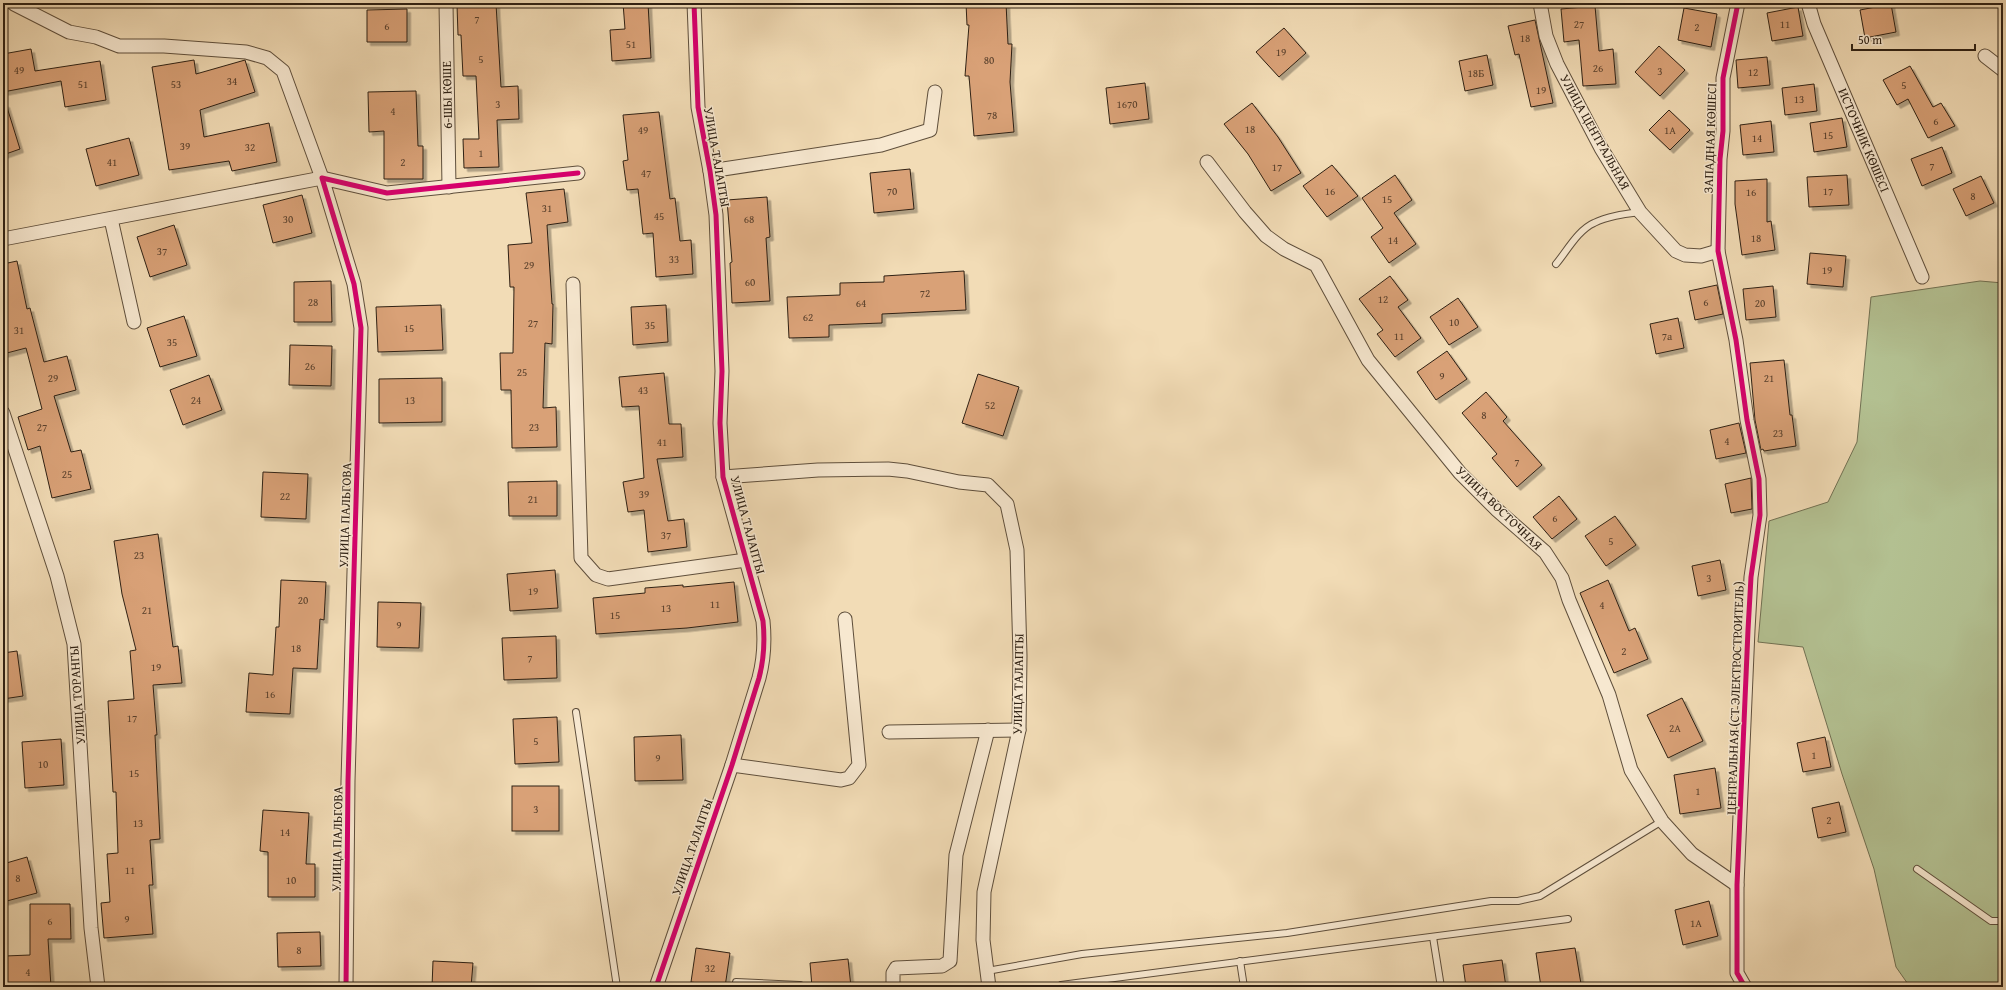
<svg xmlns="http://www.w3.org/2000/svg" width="2006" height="990" viewBox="0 0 2006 990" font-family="'Gentium Book Plus',serif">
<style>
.green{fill:#b4c293;stroke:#717153}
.building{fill:#d9a177;stroke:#2e2013;filter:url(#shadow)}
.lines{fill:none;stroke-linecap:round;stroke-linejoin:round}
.lane-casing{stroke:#5f4f3c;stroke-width:8}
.street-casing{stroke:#5f4f3c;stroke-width:15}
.lane{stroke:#f7e8d0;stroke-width:6}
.street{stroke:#f7e8d0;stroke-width:13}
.cycleway-casing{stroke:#f7e8d0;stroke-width:8}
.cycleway{stroke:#d6006c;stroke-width:5}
.labels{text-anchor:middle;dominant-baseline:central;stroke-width:3;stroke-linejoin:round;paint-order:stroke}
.number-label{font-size:11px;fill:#59402c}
.street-label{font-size:13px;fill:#2e2013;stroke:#f7e8d0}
</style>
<defs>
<filter id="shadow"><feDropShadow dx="3.5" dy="3.5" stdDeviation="0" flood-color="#0004"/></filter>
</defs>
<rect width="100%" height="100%" fill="#f2dcb6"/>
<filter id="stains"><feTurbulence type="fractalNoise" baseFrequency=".005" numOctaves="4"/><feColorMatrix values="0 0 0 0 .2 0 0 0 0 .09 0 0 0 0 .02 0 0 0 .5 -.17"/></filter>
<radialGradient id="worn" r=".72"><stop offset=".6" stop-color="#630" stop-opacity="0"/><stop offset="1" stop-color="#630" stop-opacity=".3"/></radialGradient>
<path class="green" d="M1980,281L2003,283V987H1910L1896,967L1874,869L1842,774L1803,647L1758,642L1769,521L1828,502L1857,442L1871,297Z"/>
<g class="building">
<path d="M623,3H648L651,58L612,61L610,30L625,29Z"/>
<path d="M966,3H1006L1008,44H1012L1010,82L1014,132L974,136L969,76H965L969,25H967Z"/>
<path d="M496,4L501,87L518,86L519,119L497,120L499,167L464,168L463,139H479L476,76H463L461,35H458L457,5Z"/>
<path d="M1891,4L1896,32L1865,38L1860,10Z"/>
<path d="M1595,6L1599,51L1613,49L1616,84L1583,86L1579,40L1564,42L1561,9Z"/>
<path d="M1798,7L1803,36L1772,41L1767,13Z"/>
<path d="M1684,8L1717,14L1711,47L1678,40Z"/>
<path d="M407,9V42H367V10Z"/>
<path d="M1535,20L1553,103L1531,107L1519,54L1515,55L1508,26Z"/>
<path d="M1284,28L1306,53L1279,77L1256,52Z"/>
<path d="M1659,46L1685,70L1660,96L1635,72Z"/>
<path d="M31,49L35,71L100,61L106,100L65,107L61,81L3,92V54Z"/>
<path d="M1487,55L1493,85L1465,91L1459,61Z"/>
<path d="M1767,57L1770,85L1738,88L1736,60Z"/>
<path d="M194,60L196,74L245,60L255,92L200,110L204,137L269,123L277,162L232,171L229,161L169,170L152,67Z"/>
<path d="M1910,66L1933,107L1941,103L1955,126L1928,138L1908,99L1897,105L1883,80Z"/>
<path d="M1145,83L1149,119L1110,124L1106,88Z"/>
<path d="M1814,84L1817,111L1785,115L1782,88Z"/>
<path d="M416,91L418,146H423V179H384V131L369,132L368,92Z"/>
<path d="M1252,103L1278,137L1301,173L1271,191L1248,154L1224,124Z"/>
<path d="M3,104H6L20,149L3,155Z"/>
<path d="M1669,110L1690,130L1670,150L1649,130Z"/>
<path d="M659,112L670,199L675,198L680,241L691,240L693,274L656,277L653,233L643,234L638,189L627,190L623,161L628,160L623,115Z"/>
<path d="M1842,118L1847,147L1814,152L1810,123Z"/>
<path d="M1771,121L1774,152L1743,155L1740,125Z"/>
<path d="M129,138L139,175L96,186L86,149Z"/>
<path d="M1942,147L1952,173L1922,186L1911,159Z"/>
<path d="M1332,165L1358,196L1327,217L1303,186Z"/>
<path d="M910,169L914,209L874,213L870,173Z"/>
<path d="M1395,175L1412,200L1394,213L1416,244L1389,263L1371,237L1383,228L1362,198Z"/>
<path d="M1847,175L1849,205L1809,207L1807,177Z"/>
<path d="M1981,176L1994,203L1966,216L1953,189Z"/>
<path d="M1767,179V222L1771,221L1775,250L1742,255L1735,204V181Z"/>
<path d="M564,189L568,222L547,225L552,304H553L552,344L545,343L543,408L556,407L557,447L512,448L511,390H501L500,353H513L514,287H510L508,245L532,243L526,193Z"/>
<path d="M302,195L312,233L273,243L263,205Z"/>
<path d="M767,197L770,237L766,238L770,301L732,303L730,263L732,262L727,200Z"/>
<path d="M174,225L187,265L150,277L137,237Z"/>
<path d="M1810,253L1846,256L1843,287L1807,284Z"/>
<path d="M17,261L27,309L30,308L44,362L67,356L76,390L54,396L71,452L81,450L91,489L52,498L40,446L28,450L18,417L42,409L26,348L3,354V264Z"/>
<path d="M964,271L966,310L882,314V323L829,325V337L789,338L787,297L840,295V283L884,282V276Z"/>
<path d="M1390,276L1408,300L1398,307L1421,338L1395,357L1377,334L1383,330L1359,299Z"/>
<path d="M331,281L332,322H294V282Z"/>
<path d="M1717,285L1723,314L1695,320L1689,291Z"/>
<path d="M1773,286L1776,317L1746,320L1743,289Z"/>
<path d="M1458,298L1478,327L1449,345L1430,317Z"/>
<path d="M441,305L443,350L378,352L376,307Z"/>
<path d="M666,305L668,342L633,345L631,307Z"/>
<path d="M184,316L197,356L160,367L147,328Z"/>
<path d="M1678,318L1684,348L1656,354L1650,324Z"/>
<path d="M290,345L332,346L331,386L289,385Z"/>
<path d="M1447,351L1467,379L1436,400L1417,372Z"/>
<path d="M1784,360L1790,415H1792L1796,446L1764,451L1763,449L1761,450L1755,420L1750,363Z"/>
<path d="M664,373L669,424H681L683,457L657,459L668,521L684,519L687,547L648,552L644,510L628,512L623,482L644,478L639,406L622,407L619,377Z"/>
<path d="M978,374L1019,387L1003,436L962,423Z"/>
<path d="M209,375L222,410L183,425L170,390Z"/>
<path d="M442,378V422L379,423V379Z"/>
<path d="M1486,392L1507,417L1503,421L1542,465L1517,487L1492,458L1497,454L1462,413Z"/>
<path d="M1739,423L1746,453L1716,459L1710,430Z"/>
<path d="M263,472L308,474L306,519L261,517Z"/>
<path d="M1751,478L1752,509L1731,513L1725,484Z"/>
<path d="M557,481V516H509L508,482Z"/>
<path d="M1559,496L1577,519L1552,539L1533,517Z"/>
<path d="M1615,516L1636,545L1606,566L1585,536Z"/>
<path d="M158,534L173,647L178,646L182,683L153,685L157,735H155L160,839L150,840L153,885H149L153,934L104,938L101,903L110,902L107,854L118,853L116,792H113L108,701L134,699L130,651L136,650L122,594L114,541Z"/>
<path d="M1720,560L1726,590L1698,596L1692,566Z"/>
<path d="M555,570L558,608L510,611L507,574Z"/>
<path d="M281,580L326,582L324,620L320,619L317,669L293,668L290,714L246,712L249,673L273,675L276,627H279Z"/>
<path d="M1608,580L1629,631L1635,628L1648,659L1614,673L1580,593Z"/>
<path d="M734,582L738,622L687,628L596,634L593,598L645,593V588L683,585V587Z"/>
<path d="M378,602L421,603L419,648L377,647Z"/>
<path d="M556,636L557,678L504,680L502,638Z"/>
<path d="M17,651L23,696L3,699V653Z"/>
<path d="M1682,698L1703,741L1668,758L1647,715Z"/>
<path d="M557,717L559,762L515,764L513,719Z"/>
<path d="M681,735L683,780L635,781L634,737Z"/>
<path d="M1825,737L1831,767L1803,772L1797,743Z"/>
<path d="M61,739L64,785L25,788L22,742Z"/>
<path d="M1715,768L1721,808L1680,814L1674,775Z"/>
<rect x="512" y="786" width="47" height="45"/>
<path d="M1839,802L1846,832L1818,838L1812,808Z"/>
<path d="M263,810L309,813L306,864H315V897H268V852L260,851Z"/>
<path d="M27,857L37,893L3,902V864Z"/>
<path d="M1709,901L1718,936L1683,945L1675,910Z"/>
<path d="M30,904H70L71,939H48L51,987H7L5,956L30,955Z"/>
<path d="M320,932L321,966L278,967L277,933Z"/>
<path d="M696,948L730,953L725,987L691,982Z"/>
<path d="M1575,948L1581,984L1541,987L1536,953Z"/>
<path d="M848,959L851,987H812L810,963Z"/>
<path d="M1502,960L1506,987H1466L1463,965Z"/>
<path d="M433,961L473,963L471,987H432Z"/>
</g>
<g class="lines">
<defs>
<g id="lane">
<path d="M1556,264C1567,251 1578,230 1594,223C1608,216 1625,214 1640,212"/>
<path d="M576,712L617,987"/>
<path d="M1917,869L1991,921H2003"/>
<path d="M1433,937L1441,987"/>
<path d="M1240,961L1244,987"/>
<path d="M987,971L1082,954L1287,933L1491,901H1518L1540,896L1662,821"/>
<path d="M735,987L736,982L800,985V987"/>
<path d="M1059,987L1061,985L1568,919"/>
</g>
<g id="street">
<path d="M446,3L449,187"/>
<path d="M1540,3L1546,36L1557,64L1601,148L1640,212L1676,251L1685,255L1701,256L1718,251"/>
<path d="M1738,3L1723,78V131L1720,159L1718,251L1736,340L1747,420L1759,479L1760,515L1751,577L1748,630L1737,885V973L1745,987"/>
<path d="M1808,3L1814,24L1922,277"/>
<path d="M1985,56L2003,70"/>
<path d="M1207,162L1245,212L1266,236L1284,249L1316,265L1368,360L1460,473L1496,509L1545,552L1562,578L1569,600L1609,695L1631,770L1662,821L1692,854L1737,885"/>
<path d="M710,171L881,145L930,130L935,92"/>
<path d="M111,219L134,322"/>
<path d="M3,239L322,178L283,71L267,58L246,52L164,46H119L96,37L69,32L14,4"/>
<path d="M573,284L581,558L596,575L608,579L746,560"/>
<path d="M3,413L57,576L74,644L91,928L98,987"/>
<path d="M723,477L818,470L888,469L907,471L959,482L988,485L1007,504L1017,550L1020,656L1019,730L984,892L983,940L989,987"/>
<path d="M889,732L1019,730"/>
<path d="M732,765L841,780L849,778L859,765L845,619"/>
<path d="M346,987L348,781L361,328L354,284L322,178L387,193L578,173"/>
<path d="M656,987L732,765L759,678C764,659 765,641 763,621L723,477L720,423L722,371L716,215L710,171L698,107L694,3"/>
<path d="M893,987V973L896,968L942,966L950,961L956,855L988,730"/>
</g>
</defs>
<use href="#lane" class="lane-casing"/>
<use href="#street" class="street-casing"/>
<use href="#lane" class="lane"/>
<use href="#street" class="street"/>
<defs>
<g id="cycleway">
<path d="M1738,3L1723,78V131L1720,159L1718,251L1736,340L1747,420L1759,479L1760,515L1751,577L1748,630L1737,885V973L1745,987"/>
<path d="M346,987L348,781L361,328L354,284L322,178L387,193L578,173"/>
<path d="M656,987L732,765L759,678C764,659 765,641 763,621L723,477L720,423L722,371L716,215L710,171L698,107L694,3"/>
</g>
</defs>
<use href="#cycleway" class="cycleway-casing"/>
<use href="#cycleway" class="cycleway"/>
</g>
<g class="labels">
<g class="number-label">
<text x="477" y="19">7</text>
<text x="1579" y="24">27</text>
<text x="1785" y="24">11</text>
<text x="387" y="26">6</text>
<text x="1697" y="27">2</text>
<text x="1525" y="38">18</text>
<text x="631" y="44">51</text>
<text x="1281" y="52">19</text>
<text x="481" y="59">5</text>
<text x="989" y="60">80</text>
<text x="1598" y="68">26</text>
<text x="19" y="70">49</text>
<text x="1660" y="71">3</text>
<text x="1753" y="72">12</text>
<text x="1476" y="73">18Б</text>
<text x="232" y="81">34</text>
<text x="83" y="84">51</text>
<text x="176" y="84">53</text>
<text x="1904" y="85">5</text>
<text x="1541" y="90">19</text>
<text x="1799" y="99">13</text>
<text x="498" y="104">3</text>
<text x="1127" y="104">1670</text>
<text x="393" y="111">4</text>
<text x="992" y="115">78</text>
<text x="1936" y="121">6</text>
<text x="1250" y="129">18</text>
<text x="643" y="130">49</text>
<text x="1670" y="130">1А</text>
<text x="1828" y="135">15</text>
<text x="1757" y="138">14</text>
<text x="185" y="146">39</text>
<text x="250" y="147">32</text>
<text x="481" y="153">1</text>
<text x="112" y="162">41</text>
<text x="403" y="162">2</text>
<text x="1932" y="166">7</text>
<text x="1277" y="167">17</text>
<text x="646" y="173">47</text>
<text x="892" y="191">70</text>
<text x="1330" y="191">16</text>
<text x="1828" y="191">17</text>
<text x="1751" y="192">16</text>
<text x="1973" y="196">8</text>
<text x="1387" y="199">15</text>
<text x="547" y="208">31</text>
<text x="659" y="216">45</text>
<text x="288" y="219">30</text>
<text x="749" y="219">68</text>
<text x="1756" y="238">18</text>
<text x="1393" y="240">14</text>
<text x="162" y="251">37</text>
<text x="674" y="259">33</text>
<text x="529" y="265">29</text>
<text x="1827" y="270">19</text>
<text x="750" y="282">60</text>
<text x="925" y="293">72</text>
<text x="1383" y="299">12</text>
<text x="313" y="302">28</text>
<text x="1706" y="302">6</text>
<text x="861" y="303">64</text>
<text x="1760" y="303">20</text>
<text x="808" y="317">62</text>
<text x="1454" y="322">10</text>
<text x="533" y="323">27</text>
<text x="650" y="325">35</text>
<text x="409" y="328">15</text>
<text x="19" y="330">31</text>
<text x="1399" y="336">11</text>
<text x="1667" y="336">7а</text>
<text x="172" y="342">35</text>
<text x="310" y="366">26</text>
<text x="522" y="372">25</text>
<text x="1442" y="376">9</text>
<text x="53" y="378">29</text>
<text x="1769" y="378">21</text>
<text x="643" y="390">43</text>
<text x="196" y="400">24</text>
<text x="410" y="400">13</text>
<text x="990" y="405">52</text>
<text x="1484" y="415">8</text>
<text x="42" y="427">27</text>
<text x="534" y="427">23</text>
<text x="1778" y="433">23</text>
<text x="1727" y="441">4</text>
<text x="662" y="442">41</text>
<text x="1517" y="462">7</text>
<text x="67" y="474">25</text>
<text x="644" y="494">39</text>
<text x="285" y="496">22</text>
<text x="533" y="499">21</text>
<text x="1555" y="518">6</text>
<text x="666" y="535">37</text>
<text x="1611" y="541">5</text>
<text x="139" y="555">23</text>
<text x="1709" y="578">3</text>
<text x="533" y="591">19</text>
<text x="303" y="600">20</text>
<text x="715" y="604">11</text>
<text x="1602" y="605">4</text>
<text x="666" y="608">13</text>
<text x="147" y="610">21</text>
<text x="615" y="615">15</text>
<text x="399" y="625">9</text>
<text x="296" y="648">18</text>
<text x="1624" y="651">2</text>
<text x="530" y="658">7</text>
<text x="156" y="667">19</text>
<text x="270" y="694">16</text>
<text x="132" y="718">17</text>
<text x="1675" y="728">2А</text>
<text x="536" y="741">5</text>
<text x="1814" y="755">1</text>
<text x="658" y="758">9</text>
<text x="43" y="764">10</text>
<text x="134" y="773">15</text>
<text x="1698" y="791">1</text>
<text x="536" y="809">3</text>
<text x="1829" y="820">2</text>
<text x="138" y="823">13</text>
<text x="285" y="832">14</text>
<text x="130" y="870">11</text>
<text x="18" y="878">8</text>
<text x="291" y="880">10</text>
<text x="127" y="919">9</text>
<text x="50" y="921">6</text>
<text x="1696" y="923">1А</text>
<text x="299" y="950">8</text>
<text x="710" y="968">32</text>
<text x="28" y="972">4</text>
</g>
<g class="street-label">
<text transform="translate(447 95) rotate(-91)">6-ШЫ КӨШЕ</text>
<text transform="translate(1595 132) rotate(61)">УЛИЦА ЦЕНТРАЛЬНАЯ</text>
<text transform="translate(1710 138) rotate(-88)">ЗАПАДНАЯ КӨШЕСІ</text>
<text transform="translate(1864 140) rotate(67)">ИСТОЧНИК КӨШЕСІ</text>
<text transform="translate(717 157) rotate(80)">УЛИЦА ТАЛАПТЫ</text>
<text transform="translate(1499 508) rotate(44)">УЛИЦА ВОСТОЧНАЯ</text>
<text transform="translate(345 515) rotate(-88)">УЛИЦА ПАЛЬГОВА</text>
<text transform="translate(748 525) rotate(75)">УЛИЦА ТАЛАПТЫ</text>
<text transform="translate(1018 684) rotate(-89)">УЛИЦА ТАЛАПТЫ</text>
<text transform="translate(77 695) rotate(-94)">УЛИЦА ТОРАНГЫ</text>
<text transform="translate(1735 698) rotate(-88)">ЦЕНТРАЛЬНАЯ (СТ ЭЛЕКТРОСТРОИТЕЛЬ)</text>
<text transform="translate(337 839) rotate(-89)">УЛИЦА ПАЛЬГОВА</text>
<text transform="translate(692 847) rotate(-71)">УЛИЦА ТАЛАПТЫ</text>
</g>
</g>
<rect width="2006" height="990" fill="none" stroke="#f2dcb6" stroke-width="16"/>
<rect x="4" y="4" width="1998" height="982" fill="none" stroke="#2e2013" stroke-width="2"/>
<rect x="8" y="8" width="1990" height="974" fill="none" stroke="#2e2013"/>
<path d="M1852 44v6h123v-6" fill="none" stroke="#2e2013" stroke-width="2"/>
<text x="1858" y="44" font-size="12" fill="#2e2013" stroke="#f7e8d0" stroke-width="3" paint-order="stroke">50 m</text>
<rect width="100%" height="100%" filter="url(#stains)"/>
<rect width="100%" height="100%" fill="url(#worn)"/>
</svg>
